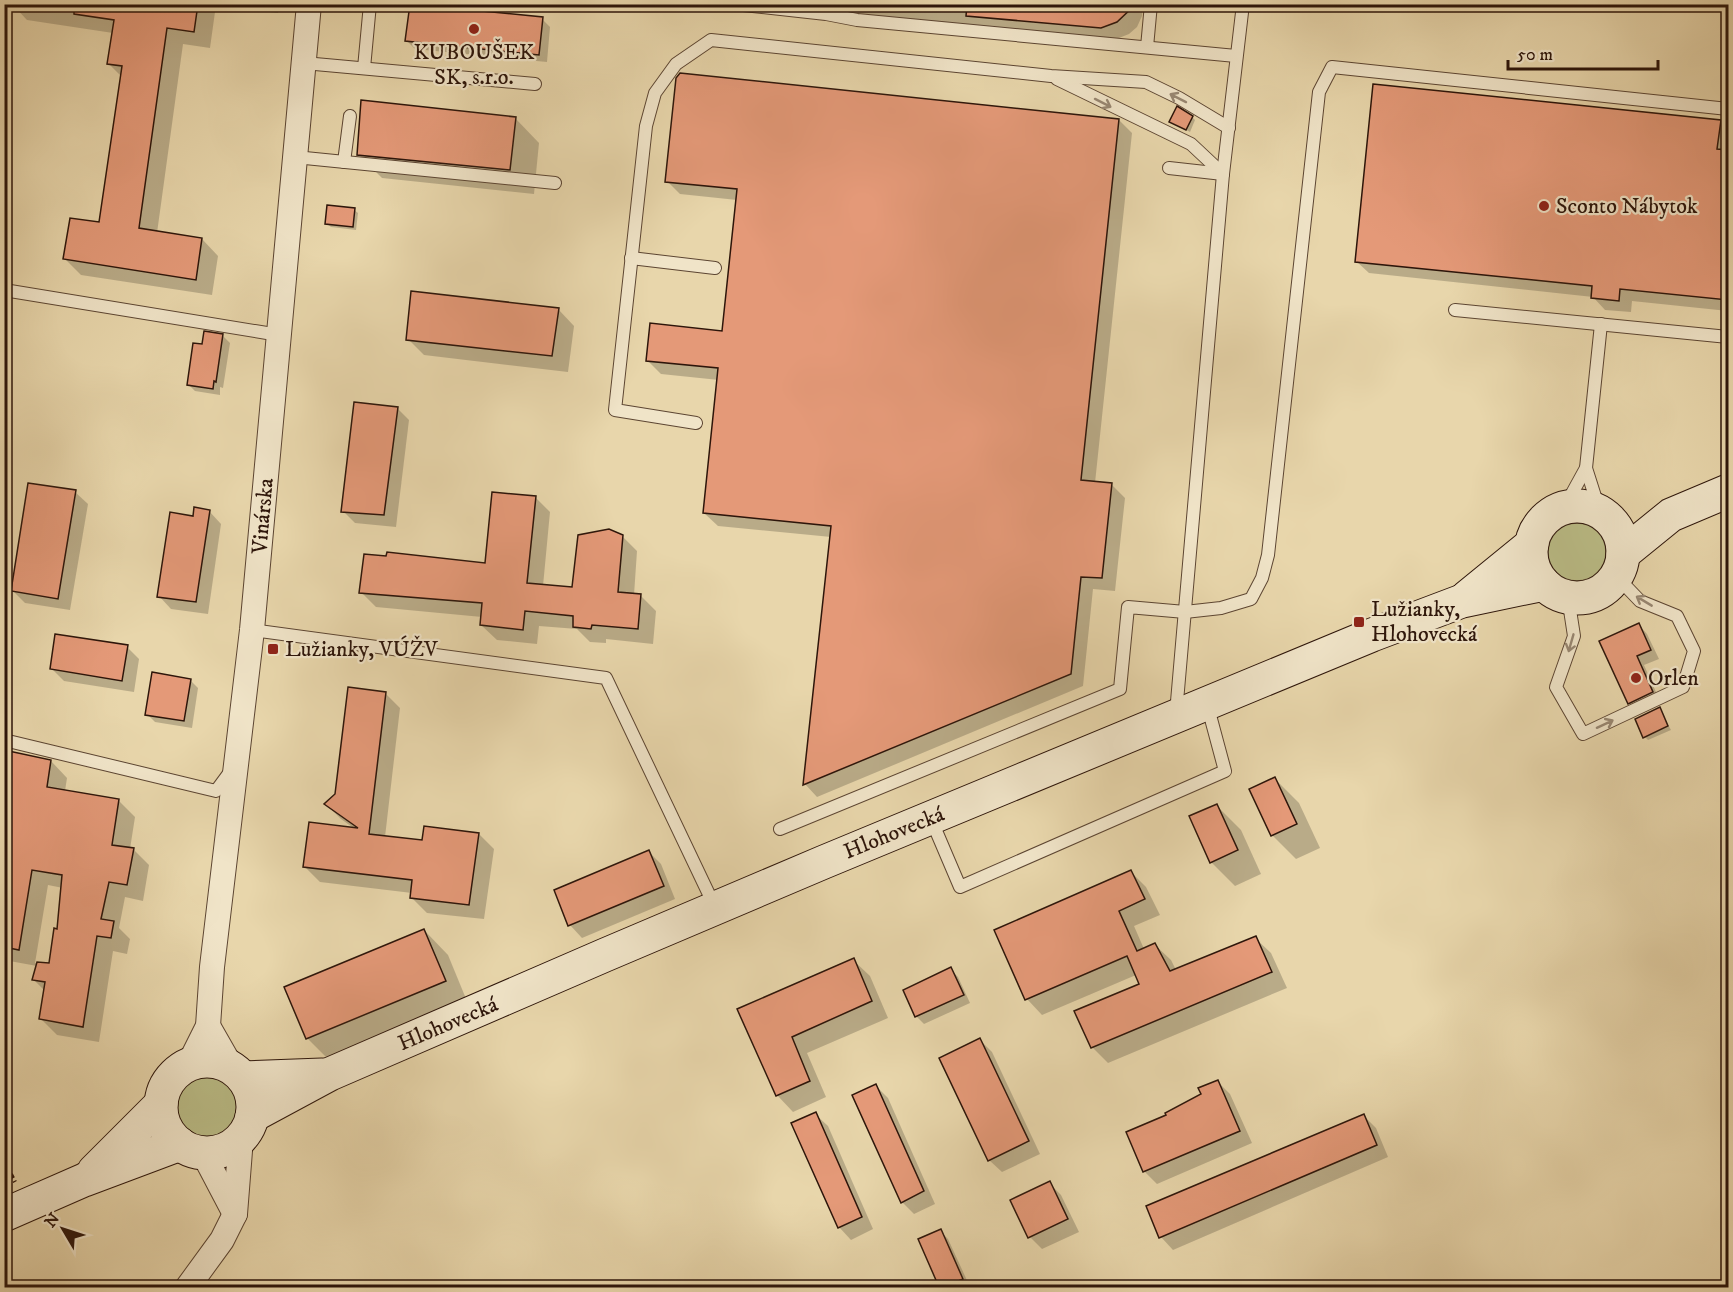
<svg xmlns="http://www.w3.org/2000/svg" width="1733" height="1292" viewBox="0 0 1733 1292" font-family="'IM FELL DW Pica',serif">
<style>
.green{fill:#babc86;stroke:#746848;stroke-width:1.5}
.shadow{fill:#0003;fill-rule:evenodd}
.building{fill:#e49978;stroke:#2d150a;stroke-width:1.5}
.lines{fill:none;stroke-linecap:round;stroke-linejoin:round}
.service-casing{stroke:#5c4532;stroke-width:14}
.minor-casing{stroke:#5c4532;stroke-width:26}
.secondary-casing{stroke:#2d150a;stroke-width:35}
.path{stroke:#2d150a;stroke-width:4;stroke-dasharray:4.5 3;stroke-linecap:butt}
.service{stroke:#f0e4c8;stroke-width:12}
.minor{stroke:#f0e4c8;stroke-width:24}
.secondary{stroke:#f0e4c8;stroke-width:33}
.oneway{stroke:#988772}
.poi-dot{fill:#8f2418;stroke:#f0e4c8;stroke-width:2}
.labels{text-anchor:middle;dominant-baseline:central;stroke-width:4.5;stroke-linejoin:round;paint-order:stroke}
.poi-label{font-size:22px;fill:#2d150a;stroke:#f0e4c8;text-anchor:start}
.street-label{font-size:22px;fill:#2d150a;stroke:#f0e4c8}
</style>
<rect width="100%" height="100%" fill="#e8d6ab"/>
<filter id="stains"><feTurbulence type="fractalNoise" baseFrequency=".00333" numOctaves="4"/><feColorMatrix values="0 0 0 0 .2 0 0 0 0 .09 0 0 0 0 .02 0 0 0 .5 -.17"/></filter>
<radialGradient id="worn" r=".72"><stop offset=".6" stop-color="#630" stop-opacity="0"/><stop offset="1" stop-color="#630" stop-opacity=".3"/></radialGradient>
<g class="green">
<circle cx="1577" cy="552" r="29"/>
<circle cx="205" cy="1107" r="32"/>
</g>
<g class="shadow">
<path d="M12,4H207L215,12L210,48L183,44L157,233L202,239L218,256L212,295L81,275L65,259L100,224L122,77L108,63L113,33L27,20Z"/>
<path d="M258,4H279L278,13L261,11L258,7Z"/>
<path d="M741,4H1143L1142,16L1137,27L1129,34L1114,40Z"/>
<path d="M542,19L550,27L547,62L415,49L407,41Z"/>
<path d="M1192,117L1195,120L1190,132L1171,121Z"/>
<path d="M515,118L539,143L534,194L382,178L358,154Z"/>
<path d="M1119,120L1132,133L1095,483L1112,485L1125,498L1115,591L1093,589L1083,686L817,797L805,784L831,537L718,526L704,513L719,380L661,374L648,361L723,332L737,200L680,194L667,181Z"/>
<path d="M1720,122L1728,130V311L1632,301L1631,312L1605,310L1593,297L1369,273L1356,261Z"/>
<path d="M354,210L358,213L356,230L331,227L327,224Z"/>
<path d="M558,309L574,326L568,372L424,355L408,339Z"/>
<path d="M223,336L230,343L223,388L220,387V395L195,391L188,384L203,346Z"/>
<path d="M397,408L409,420L396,527L355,523L343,511Z"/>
<path d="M75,492L88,504L70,610L25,603L13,591Z"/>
<path d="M535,497L550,512L543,586L574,588L622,536L637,551L634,595L641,596L656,611L653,644L606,639V643L590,642L577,629L539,626L537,644L497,640L481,625L482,617L376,607L361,592L487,565Z"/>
<path d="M209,511L221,524L208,614L171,609L159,596L194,517Z"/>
<path d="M1639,625L1647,634L1659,659L1644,665L1660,701L1638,711L1629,703Z"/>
<path d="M127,647L139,659L134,692L64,681L51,668Z"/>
<path d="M190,680L198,688L192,728L155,722L147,714Z"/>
<path d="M385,693L400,708L385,837L423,842L479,834L494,849L484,919L427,913L412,898V893L320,882L305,867L355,829L341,819L326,804L336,795Z"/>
<path d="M1659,709L1671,730L1648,740L1645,737Z"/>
<path d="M4,752L51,761L67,778L65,791L118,800L135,817L130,849H133L149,865L143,901L125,897L119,928L130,939L127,954L113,951L99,1042L57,1035L40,1018L45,991L34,980L37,966L4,960ZM48,885L63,888L59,930L50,965L35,963Z"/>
<path d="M1275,779L1299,803L1320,848L1296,859L1272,835Z"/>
<path d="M1217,806L1241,830L1261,874L1235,886L1211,862Z"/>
<path d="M649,852L661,864L675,899L582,938L570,925Z"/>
<path d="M1130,871L1146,887L1160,915L1134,926L1144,949L1155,945L1171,960L1176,970L1255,938L1271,953L1287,988L1108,1063L1092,1047L1141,985L1136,975L1042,1015L1027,999Z"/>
<path d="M424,930L448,955L469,1006L331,1062L307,1038Z"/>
<path d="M853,960L870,976L888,1018L807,1053L826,1097L793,1112L777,1095L739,1009Z"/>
<path d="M950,969L958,977L970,1003L924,1024L916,1016Z"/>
<path d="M980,1040L992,1052L1040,1154L1002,1172L989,1160Z"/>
<path d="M1218,1082L1230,1094L1252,1143L1157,1184L1145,1172L1128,1133L1168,1116L1203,1095Z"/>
<path d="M876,1086L888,1098L935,1204L914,1214L902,1202Z"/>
<path d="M815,1114L828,1126L873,1229L851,1240L839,1227Z"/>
<path d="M1364,1116L1376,1128L1388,1157L1173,1250L1161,1237Z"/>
<path d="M1049,1183L1061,1195L1079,1232L1042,1249L1030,1237Z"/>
<path d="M940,1231L948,1239L970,1287L941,1288L920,1240Z"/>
<path d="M73,1281L79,1288H58Z"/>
</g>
<g class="building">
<path d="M74,4H198L194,32L167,28L139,228L202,238L196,280L63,259L70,218L99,222L122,66L107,64L114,20L74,14Z"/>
<path d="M410,4L543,17L539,55L405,41Z"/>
<path d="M967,4H1136L1117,22L1101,28L966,16Z"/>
<path d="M680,73L1119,119L1081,480L1112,483L1102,578L1081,577L1071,674L803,785L831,526L703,513L718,368L646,361L650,323L722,331L737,189L665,182L676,78Z"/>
<path d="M1373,84L1721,120L1717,149L1728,150V300L1620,289L1619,301L1591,298L1592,286L1355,262Z"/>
<path d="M361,100L516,117L510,170L357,155Z"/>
<path d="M1177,106L1193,116L1186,130L1169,122Z"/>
<path d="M327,205L355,208L353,227L325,224Z"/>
<path d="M411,291L559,308L552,356L406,340Z"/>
<path d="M204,331L223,334L216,382L214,381L213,389L187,385L193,343L202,344Z"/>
<path d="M354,402L398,407L384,515L341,512Z"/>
<path d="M28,483L76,490L58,599L11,591Z"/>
<path d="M492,492L536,496L527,583L572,587L578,535L609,529L623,535L618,592L641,594L638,629L592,625L591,629L573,627V616L525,611L523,630L480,625L482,603L359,593L364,554L386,556L387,552L485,563Z"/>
<path d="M194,507L210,510L196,602L157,597L170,512L193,516Z"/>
<path d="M1639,623L1651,650L1637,656L1653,692L1628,704L1599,641Z"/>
<path d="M55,634L128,645L122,681L50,669Z"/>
<path d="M152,672L191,679L184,721L145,715Z"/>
<path d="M348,687L386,692L369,834L422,840L424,826L479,833L469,905L410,898L412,880L303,867L309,822L358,828L324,804L335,794Z"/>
<path d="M1660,707L1668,726L1643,738L1635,719Z"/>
<path d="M4,750L51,760L47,787L119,799L112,845L134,848L127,885L109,882L101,919L114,921L111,938L97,936L83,1027L39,1019L45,982L32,980L37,962L49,963L54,928L57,929L62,875L32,870L19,950L4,947Z"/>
<path d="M1275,777L1297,824L1271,836L1249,789Z"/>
<path d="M1217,804L1238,850L1210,863L1189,816Z"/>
<path d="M649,850L664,886L568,926L554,890Z"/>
<path d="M1131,870L1145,899L1119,911L1137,951L1155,943L1170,971L1256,936L1272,972L1091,1048L1074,1011L1139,984L1127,956L1025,1000L994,930Z"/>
<path d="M424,929L446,981L306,1039L284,987Z"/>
<path d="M854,958L872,1001L792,1037L810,1081L776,1096L737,1009Z"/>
<path d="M951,967L964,995L915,1017L903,990Z"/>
<path d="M980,1038L1029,1141L988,1161L939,1058Z"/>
<path d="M1218,1080L1240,1131L1143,1172L1126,1132L1166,1115L1165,1113L1201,1094L1198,1088Z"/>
<path d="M876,1084L924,1191L901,1203L852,1095Z"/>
<path d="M816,1112L862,1217L838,1228L791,1123Z"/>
<path d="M1364,1114L1377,1145L1159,1238L1146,1206Z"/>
<path d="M1050,1181L1068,1219L1028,1238L1010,1200Z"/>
<path d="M941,1229L963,1279L944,1287H939L918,1239Z"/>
</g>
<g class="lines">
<defs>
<g id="service">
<path d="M734,4L826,14L857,20L1236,56"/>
<path d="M1147,47L1151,4"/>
<path d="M304,63L535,84"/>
<path d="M364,68L370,4"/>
<path d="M1057,79L1191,144L1223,174"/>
<path d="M295,157L555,183"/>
<path d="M344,162L350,116"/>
<path d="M1169,168L1223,174"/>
<path d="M631,258L715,268"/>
<path d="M4,290L279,335"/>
<path d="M1455,310L1728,337"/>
<path d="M696,423L615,410L646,126L655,93L676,64L711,40L1051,76L1146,82L1179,98L1229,128"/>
<path d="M1586,468L1600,512"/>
<path d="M1564,508L1586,468L1601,324"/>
<path d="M1568,597L1574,636L1556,687L1583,734L1683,687L1694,651L1677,616L1640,601L1616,576"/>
<path d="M252,630L606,678L715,907"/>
<path d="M1176,713L1223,174L1243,4"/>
<path d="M4,740L216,791L230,772"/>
<path d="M931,819L960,887L1225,771L1207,704"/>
<path d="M780,829L1120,689L1128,607L1185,612L1221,608L1251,599L1262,578L1268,555L1319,92L1332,67L1728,109"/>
</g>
<g id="minor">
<path d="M208,1026L232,1068"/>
<path d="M188,1066L208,1026L212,967L252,630L309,4"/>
<path d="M203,1153L235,1214"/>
<path d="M187,1288L222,1240L235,1214L241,1138"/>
</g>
<g id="secondary">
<circle cx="1577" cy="552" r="46"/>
<path d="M1623,554L1671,515L1728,491"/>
<path d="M1467,597L1532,544"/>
<circle cx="207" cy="1107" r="46"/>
<path d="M243,1078L322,1075"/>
<path d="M252,1116L330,1074L605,955L824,862L1372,635L1462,601L1544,584"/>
<path d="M94,1171L161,1104"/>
<path d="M4,1215L84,1180L180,1144"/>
</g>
</defs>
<use href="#service" class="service-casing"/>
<use href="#minor" class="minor-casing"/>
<use href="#secondary" class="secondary-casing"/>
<path class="path" d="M4,1161L15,1182"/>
<use href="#service" class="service"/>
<use href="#minor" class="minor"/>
<use href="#secondary" class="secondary"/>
</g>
<defs><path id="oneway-shaft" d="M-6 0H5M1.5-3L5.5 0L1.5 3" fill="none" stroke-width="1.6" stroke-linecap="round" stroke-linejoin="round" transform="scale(1.5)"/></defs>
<g class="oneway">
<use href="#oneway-shaft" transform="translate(1178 98) rotate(-153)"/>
<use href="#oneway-shaft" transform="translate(1103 103) rotate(27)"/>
<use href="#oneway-shaft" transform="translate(1644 601) rotate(-149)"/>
<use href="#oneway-shaft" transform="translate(1571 643) rotate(106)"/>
<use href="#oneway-shaft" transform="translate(1605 724) rotate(-25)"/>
</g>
<g class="poi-dot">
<circle cx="474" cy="29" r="6"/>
<circle cx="1544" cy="206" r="6"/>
<rect x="1353" y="616" width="12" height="12" rx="3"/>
<rect x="267" y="643" width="12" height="12" rx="3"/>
<circle cx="1636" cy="678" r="6"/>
</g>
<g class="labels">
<g class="poi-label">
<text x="474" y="52" text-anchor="middle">KUBOUŠEK<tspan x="474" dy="25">SK, s.r.o.</tspan></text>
<text x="1556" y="206">Sconto Nábytok</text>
<text x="1371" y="609">Lužianky,<tspan x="1371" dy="25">Hlohovecká</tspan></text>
<text x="285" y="649">Lužianky, VÚŽV</text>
<text x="1648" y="678">Orlen</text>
</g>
<g class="street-label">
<text transform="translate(263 516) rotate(-85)">Vinárska</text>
<text transform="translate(894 833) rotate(-22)">Hlohovecká</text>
<text transform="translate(448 1024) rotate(-23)">Hlohovecká</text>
</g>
</g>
<rect width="1733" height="1292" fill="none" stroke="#e8d6ab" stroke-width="24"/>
<rect x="6" y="6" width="1721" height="1280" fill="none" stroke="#2d150a" stroke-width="3"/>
<rect x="12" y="12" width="1709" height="1268" fill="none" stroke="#2d150a" stroke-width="1.5"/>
<g transform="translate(63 1229) rotate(309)" stroke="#f0e4c8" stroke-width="4.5" paint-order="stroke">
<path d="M0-4.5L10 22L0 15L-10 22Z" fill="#2d150a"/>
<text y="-9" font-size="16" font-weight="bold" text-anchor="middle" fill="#2d150a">N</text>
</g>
<path d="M1508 60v9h150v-9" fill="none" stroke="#2d150a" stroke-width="3"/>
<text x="1517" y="60" font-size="18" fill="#2d150a" stroke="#f0e4c8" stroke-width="4.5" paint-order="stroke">50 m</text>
<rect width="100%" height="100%" filter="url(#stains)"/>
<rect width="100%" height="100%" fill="url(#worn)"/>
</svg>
